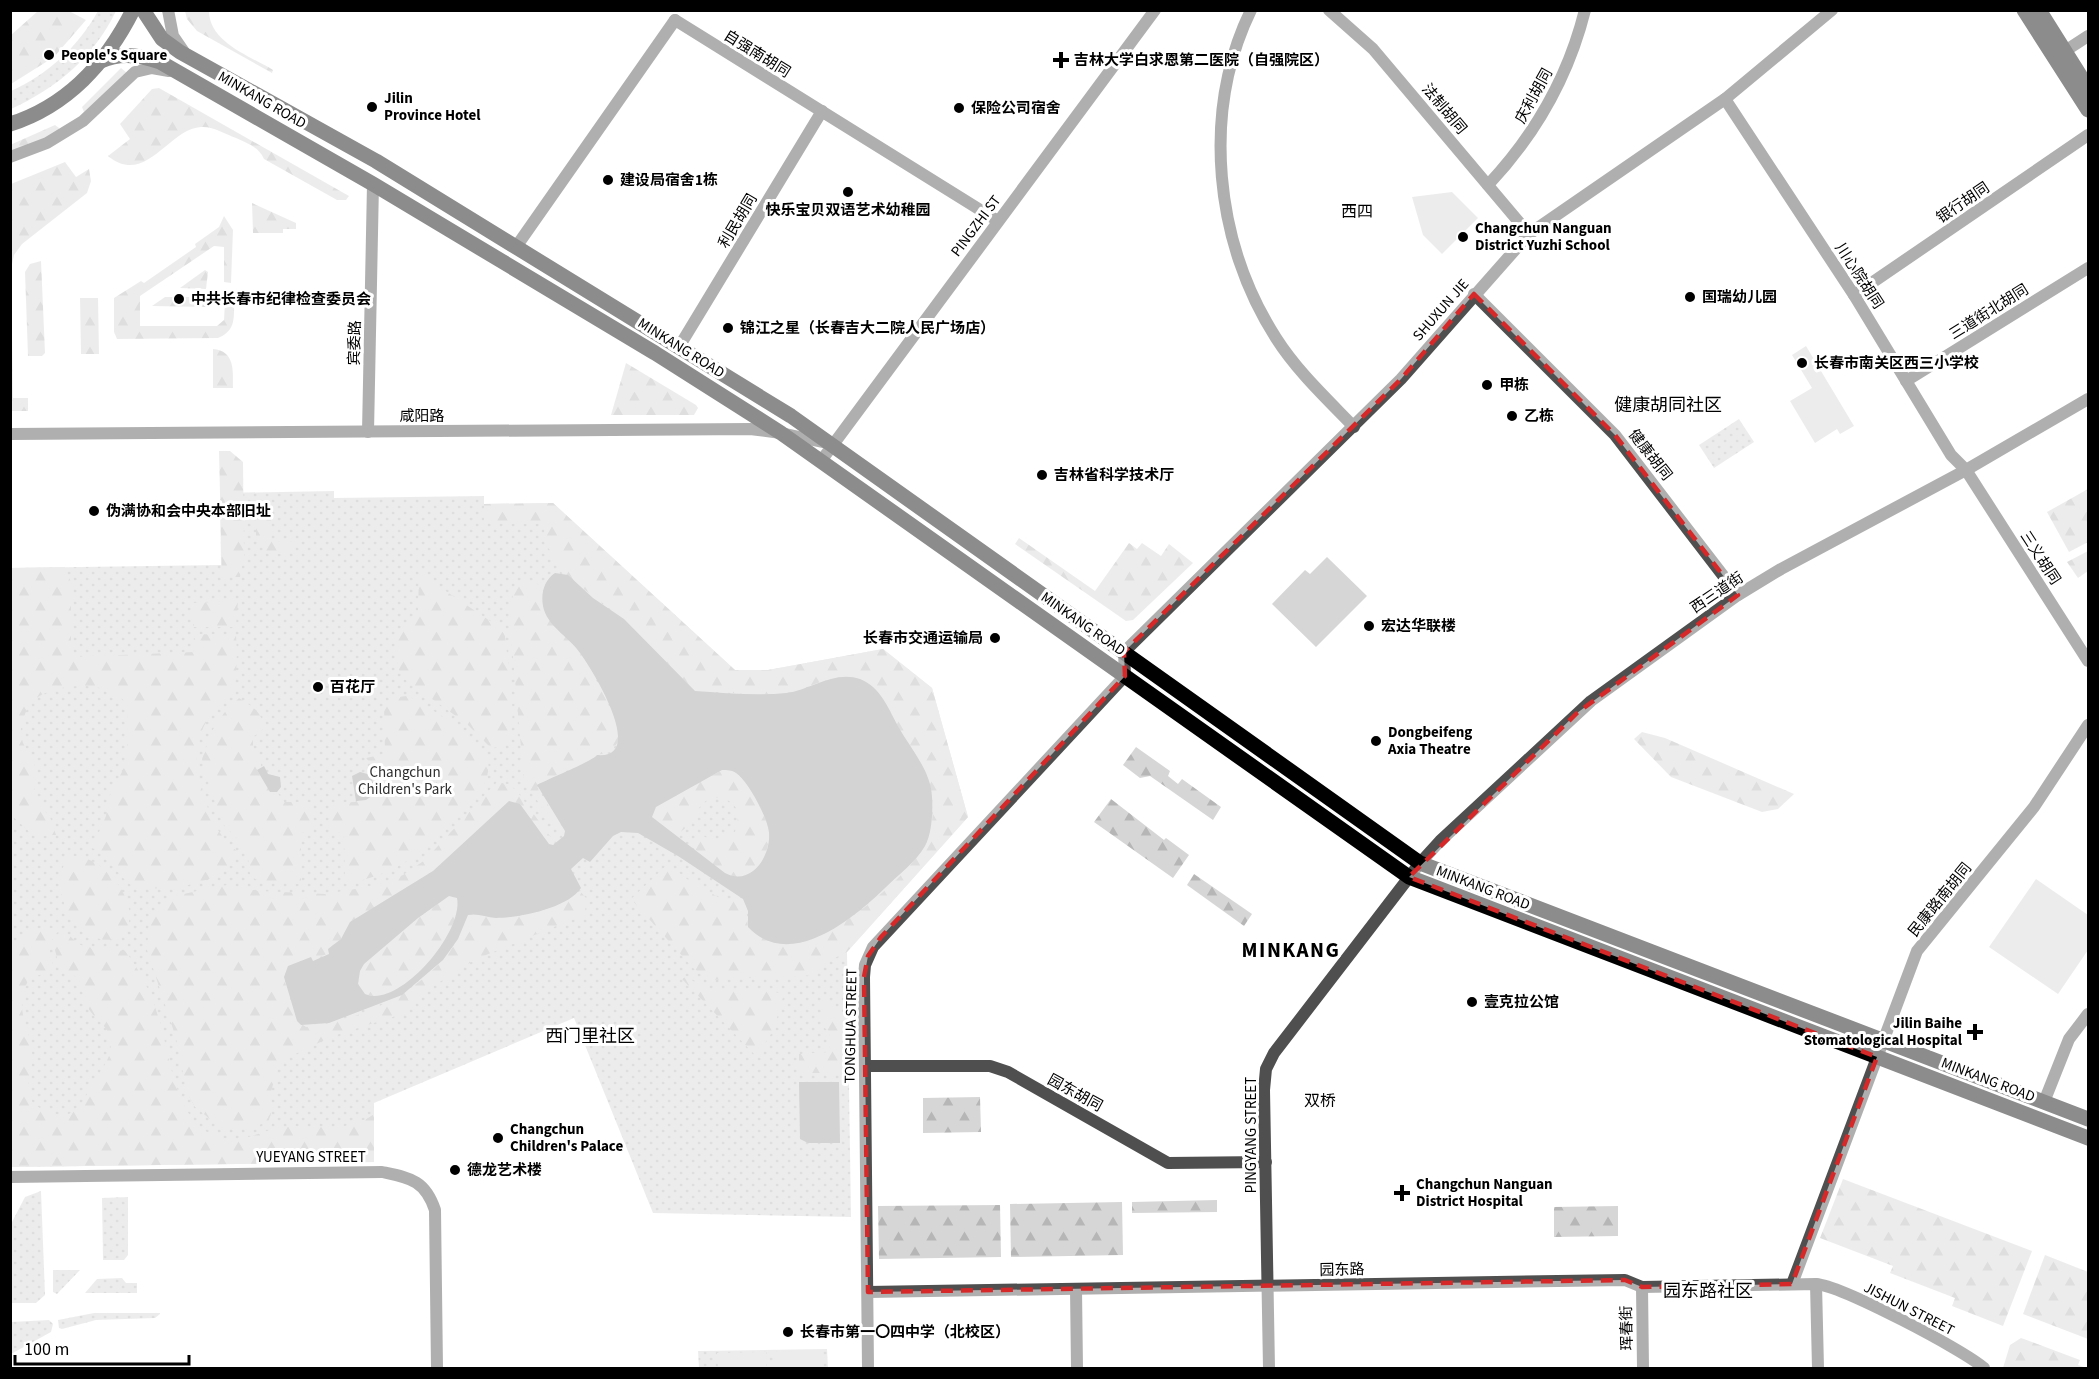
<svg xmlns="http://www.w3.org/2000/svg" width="2099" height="1379" viewBox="0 0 2099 1379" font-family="'Source Sans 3','Noto Sans SC',sans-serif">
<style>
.green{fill:url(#green-dots)}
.forest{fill:url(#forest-firs)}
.pitch{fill:#d6d6d6}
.water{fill:#9d9d9d;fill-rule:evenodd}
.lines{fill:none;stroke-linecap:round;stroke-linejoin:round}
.minor{stroke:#4f4f4f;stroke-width:12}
.major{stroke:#000;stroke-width:15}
.marked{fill:none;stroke:#d62828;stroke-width:4.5;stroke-dasharray:12 8;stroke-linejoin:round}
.poi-dot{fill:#000;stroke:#fff;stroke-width:2}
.labels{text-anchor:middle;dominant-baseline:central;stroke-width:6;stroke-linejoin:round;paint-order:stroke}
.street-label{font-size:15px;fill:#000;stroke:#fff}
.poi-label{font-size:15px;font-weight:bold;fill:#000;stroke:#fff;text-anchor:start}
.park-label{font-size:15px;fill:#2d2d2d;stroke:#fff}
.neighbourhood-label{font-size:16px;fill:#000;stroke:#fff}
.quarter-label{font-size:18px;fill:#000;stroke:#fff}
.district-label{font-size:21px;font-weight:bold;letter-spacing:1.5px;fill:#000;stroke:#fff}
</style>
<defs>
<pattern id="green-dots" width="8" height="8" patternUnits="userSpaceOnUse" patternTransform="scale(1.5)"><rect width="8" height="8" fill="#d6d6d6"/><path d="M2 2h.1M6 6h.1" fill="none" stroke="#b6b6b6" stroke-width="1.8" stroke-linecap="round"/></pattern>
<pattern id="forest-firs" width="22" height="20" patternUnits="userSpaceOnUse" patternTransform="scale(1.5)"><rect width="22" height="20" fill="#d6d6d6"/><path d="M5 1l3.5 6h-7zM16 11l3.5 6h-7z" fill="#b6b6b6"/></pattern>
</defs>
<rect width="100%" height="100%" fill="#fff"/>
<g class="green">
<path d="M98,11H116C94,57 57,88 11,109V91C48,74 78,47 98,11Z"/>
<path d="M1739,419L1754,442L1714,468L1699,445Z"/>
<path d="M334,491V498L484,496V504L553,503L735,670H768L883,649L932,688L968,817L847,952L851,1217L653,1213L574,1018L374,1103V1162L11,1167L10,568L221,565L220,493Z"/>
<path d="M41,1191L45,1295L36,1303H12L11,1224L25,1197Z"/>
<path d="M128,1197V1255L124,1260H103L102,1198Z"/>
<path d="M53,1270H80L57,1294L53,1292Z"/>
<path d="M122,1278L126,1283H137V1293H85L97,1279Z"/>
<path d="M94,1313H160V1314L155,1318L96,1320L62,1329L59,1328L58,1320Z"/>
<path d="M49,1320L53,1324L51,1332L11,1354V1322Z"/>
<path d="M827,1349L828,1368H699L698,1351Z"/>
</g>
<g class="forest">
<path d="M38,11H69L86,20L54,57L11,84V35Z"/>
<path d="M185,11H209C209,42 250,56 273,70L272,73L197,31L187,19Z"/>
<path d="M121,68L127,73L84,112L82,107Z"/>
<path d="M159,88L349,196L346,200H337L264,159C258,146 248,144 236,138C225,134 213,126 201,127C168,129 146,187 108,156L130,139L120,124L152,89Z"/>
<path d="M55,125L59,128V133L11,153L10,145Z"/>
<path d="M65,162L76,177L89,169L91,181L87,193L22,244L14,255L11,269V184Z"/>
<path d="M252,203L296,223V229H283V233H253Z"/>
<path d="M224,216L233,230L231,283L224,282V247L214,246L140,296V326H217L224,320L225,301L229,297L234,301C234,317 236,331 218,338L117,339L114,332V298L141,281L144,283L196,247L195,244L219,227Z"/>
<path d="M41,261L45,353L42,356H28L25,272L30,264Z"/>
<path d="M11,269L13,398H28V411H11Z"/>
<path d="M205,270L208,272L206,289L180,288Z"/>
<path d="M165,297H207L212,302L207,307L152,306Z"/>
<path d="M80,298H98L99,354H81Z"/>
<path d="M213,349C235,351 233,370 233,388H213Z"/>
<path d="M626,363L696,405L698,408L694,415H611Z"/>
<path d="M219,451H230L243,462L244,556L240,577H222Z"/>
<path d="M2088,489V542L2069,552L2047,512Z"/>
<path d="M553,503L735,670H768L883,649L932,688L968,817L847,952L818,966L816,975L710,980L693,968L631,899L668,864L687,879L730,904L736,893L746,904L748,927C764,933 783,944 800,942C835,938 911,874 926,843C932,833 934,810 932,798C931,785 908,747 901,733C893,716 880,687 861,680C836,670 814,687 791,692C763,698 724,691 695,691L624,619L562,573L552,552L545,545L544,524L484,523V504Z"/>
<path d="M256,511H271V538L275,542H294V549L283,554L267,553L256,538Z"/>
<path d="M1019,538L1095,591L1129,543L1137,549L1142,543L1161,556L1169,544L1193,563L1133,620L1126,621L1015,544Z"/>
<path d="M2088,551V571L2078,578L2067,562Z"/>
<path d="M64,567L71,582V657L194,652L195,634L236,635C237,650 238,676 232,690C228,699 218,707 211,715C190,743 195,768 205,799C212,822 219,836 238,852C229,885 163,892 135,887C117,878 112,856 92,848L106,816L108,799L127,762L128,706C113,680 60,682 38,697C29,702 26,711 23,720C15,745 30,746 35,767C37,778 33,788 34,799L50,817L56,835L34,836L11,815V568Z"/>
<path d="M419,573L502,629L505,636C507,657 517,716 510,734C506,742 502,746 493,748L489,746L467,724L403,678L398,668L397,630L411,623L418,613Z"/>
<path d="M523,580L544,586L543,591C569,637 601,680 619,730V741L610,752L597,755L594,759L550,778L537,788L565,831L563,837L524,782L509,612L515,587Z"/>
<path d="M238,601L236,625L233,627H193V603Z"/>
<path d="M407,696C424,702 478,740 487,756C490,764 488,776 485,783C439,835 416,871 345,884L344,832H329V803L355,802L375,794L368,772L371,764L366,758L385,754L384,706L393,703L398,697Z"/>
<path d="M239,698C253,707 263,712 263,729L253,737V752L261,760V767L258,768L270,792H277L284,802H313V832H301V884L268,882L255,879L250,874L247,849L223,824L204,770L202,759L212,731L224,713Z"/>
<path d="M1642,732L1665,738L1794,794L1778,809L1762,812L1671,777L1634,739Z"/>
<path d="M1136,747L1170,771L1168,776L1178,784L1182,779L1221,807L1213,820L1150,776L1140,778L1123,765Z"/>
<path d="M722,770C727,770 732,770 736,773C748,781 768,818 769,832C771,850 755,882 734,877C718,872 702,855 689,844L700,833L705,837L718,841L735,832L739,813C728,789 698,794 695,820L677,835L652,817L656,807Z"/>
<path d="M497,782L507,784L516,790L555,843L549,844L520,804L503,805L433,871L350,923L341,939L328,949L329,953L285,972V982L297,1021L306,1027C360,1021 420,993 452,948C459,938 460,925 468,915C480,912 493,917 505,917C531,917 560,905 580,891L586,898L585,914L474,960L435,985L402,1014L333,1036L289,1057L278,1066L271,1092V1114L268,1122L246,1129L220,1127L195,1107L187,1093L176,1038L147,950L149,924L157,909L175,896L219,886L228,885L259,891L326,894L378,885L403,875L425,860Z"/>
<path d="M1111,799L1164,840L1166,838L1189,855L1173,878L1094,822Z"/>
<path d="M74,856C106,856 151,914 118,938C75,953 39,873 74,856Z"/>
<path d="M1194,874L1252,914L1244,926L1187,885Z"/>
<path d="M449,896L457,898C464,932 399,1009 365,994L358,984L360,971L364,964L418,918Z"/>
<path d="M59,928L60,930C46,943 48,953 55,970L30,978C12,1005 29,1025 32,1053C34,1067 24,1085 30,1098C33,1105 41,1109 48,1112C76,1122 81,1104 92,1085C101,1069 116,1055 109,1035C105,1023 92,1017 87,1006C78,984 88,978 60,970L54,946L60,936L68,934L78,944L87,947L125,951C140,970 151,993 158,1016C172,1057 174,1138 233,1139C252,1139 268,1128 286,1127C317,1125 348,1134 374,1114V1162L11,1167V946L31,929Z"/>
<path d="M687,976C713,1001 751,985 784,994L773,1031L756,1056L682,979Z"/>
<path d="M822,998L848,1018L849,1073H799V1054L830,1052V1032L822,1026Z"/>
<path d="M980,1097L981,1132L923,1133V1098Z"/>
<path d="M1843,1179L2032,1251L2003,1326L1952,1306L1955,1298L1890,1273L1893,1266L1820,1238Z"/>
<path d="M1217,1200V1212L1132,1213V1202Z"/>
<path d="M1122,1202L1123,1255L1011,1257L1010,1204Z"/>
<path d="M1000,1205L1001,1257L879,1259L878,1206Z"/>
<path d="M1618,1206V1236L1554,1237V1207Z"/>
<path d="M2045,1255L2088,1272V1339L2023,1314Z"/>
<path d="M2021,1338L2080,1360L2078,1365L2087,1368H2003L2010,1345Z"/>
</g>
<g class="pitch">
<path d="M1452,192L1478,218L1442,254L1423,235L1412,197Z"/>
<path d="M1806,346L1854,426L1840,434L1837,429L1815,443L1790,401L1812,388L1792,355Z"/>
<path d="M1327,557L1367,596L1316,647L1272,604L1305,570L1310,574Z"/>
<path d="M2036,879L2088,915V950L2058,994L1989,947Z"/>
<path d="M822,1351V1368H774L773,1352Z"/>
<path d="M766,1352V1368H718L717,1353Z"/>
</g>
<g class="water">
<path d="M555,573L568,575L593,598L624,619L695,691C724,693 757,696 786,693C811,690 834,670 860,679C881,687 889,710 899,728C911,749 931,771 932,797C933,810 932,834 925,846C915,863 898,875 885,888C854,918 790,972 748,927V911L743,899L678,856L638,833L621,832L613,836L590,862L583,858L571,869L581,888C568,908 519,918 496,918C486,917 477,913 468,915L458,939L443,960L402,995L329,1023L301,1025L297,1021L284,977L288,966L311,957L313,961L329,954L328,949L341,939L350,922L433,871L509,801L520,804L549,844L553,845L564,836L565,831L537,785C548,779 593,761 597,755C648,759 592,669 580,653C570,638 550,628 544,610C540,596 543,581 555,573ZM722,770C727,770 732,770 736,773C748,781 768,818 769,833C771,857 750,887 725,873L652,817L656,807ZM449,896L457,898C464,932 399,1009 365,994L358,984L360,971L364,964L418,918Z"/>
<path d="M264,766L268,774L280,777L281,787L277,792H270L257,770Z"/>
<path d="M360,772L371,775L376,793L366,800L356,801L352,776Z"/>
<path d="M799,1082H839L840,1143H808L800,1139Z"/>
</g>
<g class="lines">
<g class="minor">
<path d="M168,10L173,36L184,52"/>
<path d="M1251,10C1201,113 1215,243 1276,338C1297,371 1326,398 1354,427"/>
<path d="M1329,10L1373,49L1529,234"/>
<path d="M675,20L998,221"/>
<path d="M2065,51L2088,36"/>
<path d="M1725,99L1854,295L1951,455L1966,470L2088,661"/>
<path d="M10,157L47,143L83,121L135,72L152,68L169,71"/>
<path d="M1488,185C1536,134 1568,78 1585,10"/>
<path d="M516,247L675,20"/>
<path d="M1474,294L1615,435L1738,595"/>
<path d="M1854,295L2088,135"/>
<path d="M679,347L822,111"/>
<path d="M1906,381L2088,268"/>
<path d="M368,432L373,184"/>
<path d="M10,434L750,429L781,433L827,443"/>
<path d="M821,461L1155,10"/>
<path d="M865,1066H990L1008,1072L1168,1163L1266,1162"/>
<path d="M2044,1102L2069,1039L2088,1014"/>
<path d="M10,1177L382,1172C410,1178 425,1180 435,1210L437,1368"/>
<path d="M1792,1284L1917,951L2034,807L2088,725"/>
<path d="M1816,1284L1818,1368"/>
<path d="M1642,1287L1643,1368"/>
<path d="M1076,1289L1077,1368"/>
<path d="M868,1292L1625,1280L1642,1287L1816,1284C1842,1286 1964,1350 1984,1368"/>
<path d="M868,1368L864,977L865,965L873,947L1125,676L1124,652L1401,379L1529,234L1725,99L1832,10"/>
<path d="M1269,1368L1264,1090L1266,1069L1274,1053L1420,863L1440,841L1591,701L1738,595L1781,569L1966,470L2088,399"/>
</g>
<g class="major">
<path d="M143,10L162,39L180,52L376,161L791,416L1420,863L2088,1119"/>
<path d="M2024,10L2088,110"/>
<path d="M2039,10L2088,88"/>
<path d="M101,61C120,52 141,55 160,62L373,184L655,353L781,433L1409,877L2088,1138"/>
<path d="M10,124C67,106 107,62 133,10"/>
</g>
</g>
<path d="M0 0H2099V1379H0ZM1474,294L1615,435L1738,595L1577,713L1409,877L1877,1057L1792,1284L1642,1287L1625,1280L868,1292L864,977L868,956L881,937L1125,676L1124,652L1401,379Z" fill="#fff" fill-opacity=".55" fill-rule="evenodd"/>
<path class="marked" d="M1474,294L1615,435L1738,595L1577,713L1409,877L1877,1057L1792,1284L1642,1287L1625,1280L868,1292L864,977L868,956L881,937L1125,676L1124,652L1401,379Z"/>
<g class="poi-dot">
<circle cx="49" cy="55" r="6"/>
<path d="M1058 51h6v6h6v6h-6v6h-6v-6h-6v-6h6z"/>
<circle cx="372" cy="107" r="6"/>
<circle cx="959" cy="108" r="6"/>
<circle cx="608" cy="180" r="6"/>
<circle cx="848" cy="192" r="6"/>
<circle cx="1463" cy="237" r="6"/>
<circle cx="1690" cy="297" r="6"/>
<circle cx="179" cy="299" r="6"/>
<circle cx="728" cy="328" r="6"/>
<circle cx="1802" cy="363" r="6"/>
<circle cx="1487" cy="385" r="6"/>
<circle cx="1512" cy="416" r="6"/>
<circle cx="1042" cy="475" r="6"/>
<circle cx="94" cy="511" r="6"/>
<circle cx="1369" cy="626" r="6"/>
<circle cx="995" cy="638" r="6"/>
<circle cx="318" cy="687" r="6"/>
<circle cx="1376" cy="741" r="6"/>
<circle cx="1472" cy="1002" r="6"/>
<path d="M1972 1023h6v6h6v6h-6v6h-6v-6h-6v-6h6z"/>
<circle cx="498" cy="1138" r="6"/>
<circle cx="455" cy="1170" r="6"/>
<path d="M1399 1184h6v6h6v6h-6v6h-6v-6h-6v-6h6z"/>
<circle cx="788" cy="1332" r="6"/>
</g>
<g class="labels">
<g class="street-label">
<text transform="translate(757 54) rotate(32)">自强南胡同</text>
<text transform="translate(1534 96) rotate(-61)">庆利胡同</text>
<text transform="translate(262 100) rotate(30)">MINKANG ROAD</text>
<text transform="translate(1444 109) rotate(50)">法制胡同</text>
<text transform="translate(1963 203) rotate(-34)">银行胡同</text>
<text transform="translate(738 221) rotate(-59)">利民胡同</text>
<text transform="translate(976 226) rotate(-53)">PINGZHI ST</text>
<text transform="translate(1859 276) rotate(57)">川心院胡同</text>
<text transform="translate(1441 310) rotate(-49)">SHUXUN JIE</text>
<text transform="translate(1989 312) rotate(-32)">三道街北胡同</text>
<text transform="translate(355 343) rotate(-89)">宾委路</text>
<text transform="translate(681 348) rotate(32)">MINKANG ROAD</text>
<text x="422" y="416">咸阳路</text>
<text transform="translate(1650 455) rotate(52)">健康胡同</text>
<text transform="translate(2040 558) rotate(57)">三义胡同</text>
<text transform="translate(1717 593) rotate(-34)">西三道街</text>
<text transform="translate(1083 624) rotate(35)">MINKANG ROAD</text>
<text transform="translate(1483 888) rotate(21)">MINKANG ROAD</text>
<text transform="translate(1940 900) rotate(-51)">民康路南胡同</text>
<text transform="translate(851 1026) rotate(-89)">TONGHUA STREET</text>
<text transform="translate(1988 1080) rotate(21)">MINKANG ROAD</text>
<text transform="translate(1075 1093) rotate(29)">园东胡同</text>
<text transform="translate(1251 1135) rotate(-90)">PINGYANG STREET</text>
<text x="311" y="1157">YUEYANG STREET</text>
<text transform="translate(1342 1270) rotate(-1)">园东路</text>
<text transform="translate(1909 1309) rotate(27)">JISHUN STREET</text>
<text transform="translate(1627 1328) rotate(-91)">珲春街</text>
</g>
<g class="poi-label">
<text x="61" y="55">People's Square</text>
<text x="1074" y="60">吉林大学白求恩第二医院（自强院区）</text>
<text x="384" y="98">Jilin<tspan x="384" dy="17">Province Hotel</tspan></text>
<text x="971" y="108">保险公司宿舍</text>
<text x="620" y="180">建设局宿舍1栋</text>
<text x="848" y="210" text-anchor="middle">快乐宝贝双语艺术幼稚园</text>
<text x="1475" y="228">Changchun Nanguan<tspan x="1475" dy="17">District Yuzhi School</tspan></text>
<text x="1702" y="297">国瑞幼儿园</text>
<text x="191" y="299">中共长春市纪律检查委员会</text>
<text x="740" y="328">锦江之星（长春吉大二院人民广场店）</text>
<text x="1814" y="363">长春市南关区西三小学校</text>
<text x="1499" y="385">甲栋</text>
<text x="1524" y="416">乙栋</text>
<text x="1054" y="475">吉林省科学技术厅</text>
<text x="106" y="511">伪满协和会中央本部旧址</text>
<text x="1381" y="626">宏达华联楼</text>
<text x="983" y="638" text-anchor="end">长春市交通运输局</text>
<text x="330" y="687">百花厅</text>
<text x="1388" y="732">Dongbeifeng<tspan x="1388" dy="17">Axia Theatre</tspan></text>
<text x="1484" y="1002">壹克拉公馆</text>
<text x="1962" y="1023" text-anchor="end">Jilin Baihe<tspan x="1962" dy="17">Stomatological Hospital</tspan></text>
<text x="510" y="1129">Changchun<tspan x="510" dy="17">Children's Palace</tspan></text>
<text x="467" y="1170">德龙艺术楼</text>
<text x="1416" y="1184">Changchun Nanguan<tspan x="1416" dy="17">District Hospital</tspan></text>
<text x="800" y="1332">长春市第一〇四中学（北校区）</text>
</g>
<g class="park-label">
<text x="405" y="772">Changchun<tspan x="405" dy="17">Children's Park</tspan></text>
</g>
<g class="neighbourhood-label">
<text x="1357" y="212">西四</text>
<text x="1320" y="1101">双桥</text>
</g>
<g class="quarter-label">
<text x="1668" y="405">健康胡同社区</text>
<text x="590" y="1036">西门里社区</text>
<text x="1708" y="1291">园东路社区</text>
</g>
<g class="district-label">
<text x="1291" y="950">MINKANG</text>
</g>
</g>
<rect width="2099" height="1379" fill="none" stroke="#000000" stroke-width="24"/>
<path d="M15 1355v9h174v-9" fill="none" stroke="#000000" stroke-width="3"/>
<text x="24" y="1355" font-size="18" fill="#000000" stroke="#ffffff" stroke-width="4.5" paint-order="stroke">100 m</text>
</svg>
